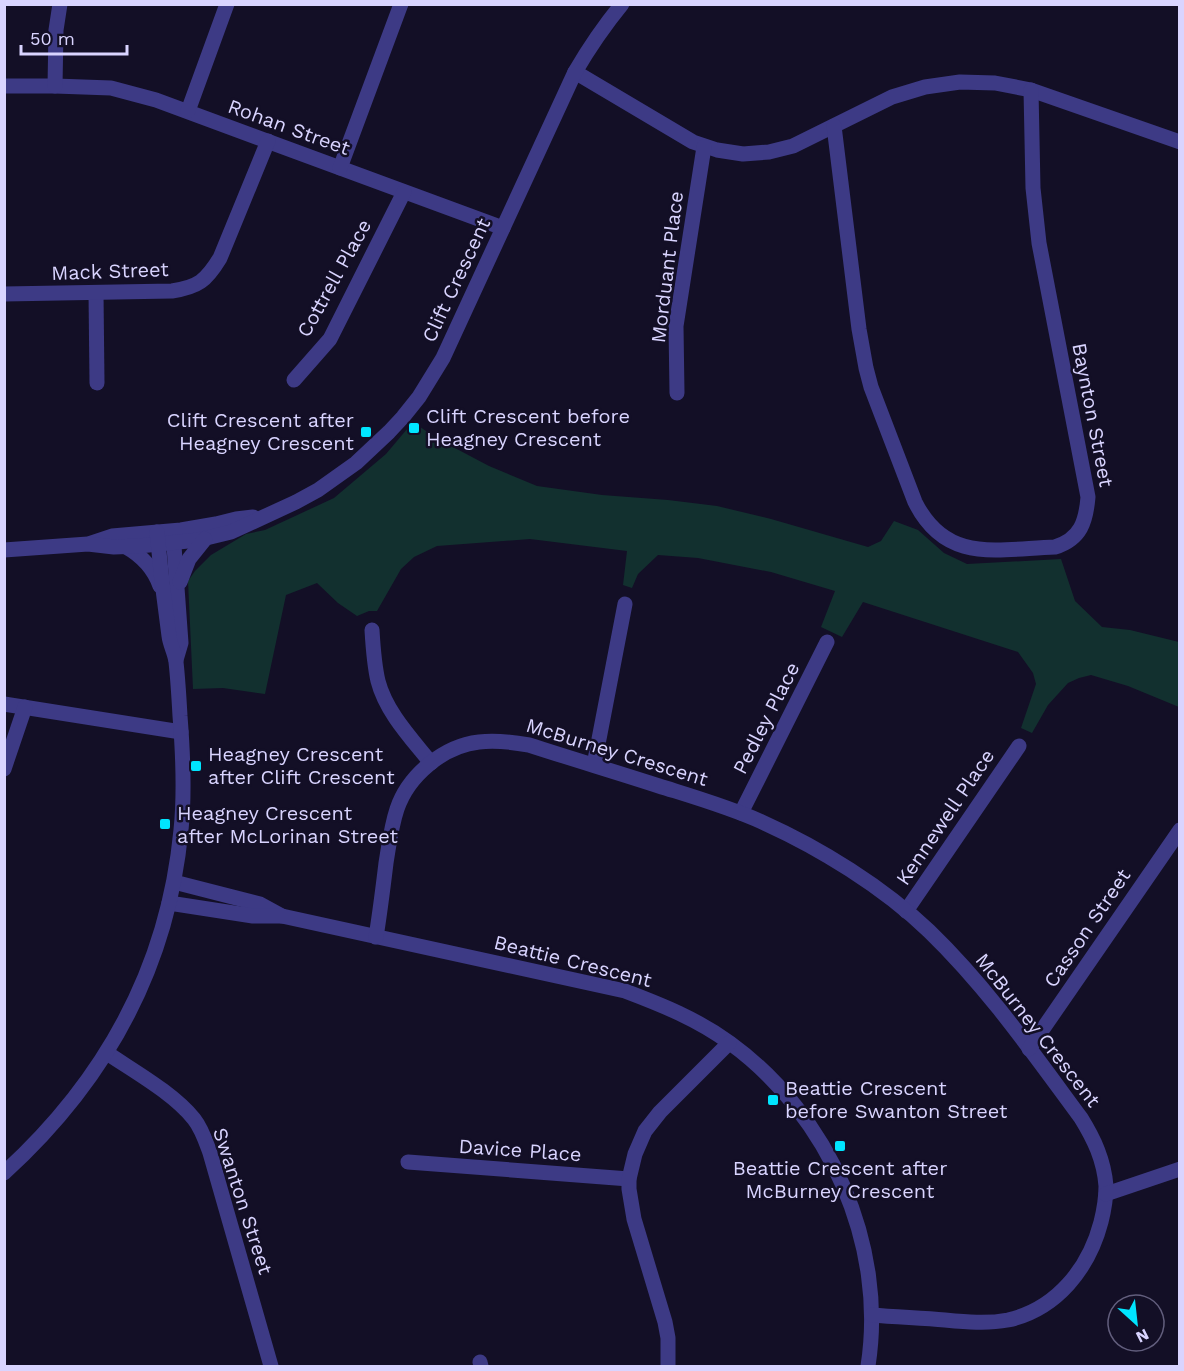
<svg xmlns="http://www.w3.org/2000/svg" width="1184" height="1371" viewBox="0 0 1184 1371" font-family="'Work Sans',sans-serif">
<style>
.green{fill:#12302f}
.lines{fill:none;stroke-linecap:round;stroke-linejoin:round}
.minor{stroke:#3d3a85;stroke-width:15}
.poi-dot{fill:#00e5ff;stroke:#130f26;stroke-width:2}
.labels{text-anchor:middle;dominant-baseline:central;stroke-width:5;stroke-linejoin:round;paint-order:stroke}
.street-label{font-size:20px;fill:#d9d4ff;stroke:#130f26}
.poi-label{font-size:20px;fill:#d9d4ff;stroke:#130f26;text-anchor:start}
</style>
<rect width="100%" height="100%" fill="#130f26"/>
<path class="green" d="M413,422L436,438L489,466L537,486L602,495L668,500L717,506L771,519L868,547L881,541L894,521L918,530L944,553L967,564L1061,559L1075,601L1102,627L1130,630L1179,642V707L1128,686L1091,675L1079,678L1068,683L1048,705L1032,733L1021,728L1036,684L1033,673L1018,652L863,602L842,637L821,627L835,591L771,572L698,558L658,555L638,574L632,588L623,585L627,551L530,539L437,546L414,557L401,569L377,611H369L357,616L338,603L317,583L286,595L265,694L223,688L193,689L188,581L195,571L211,555L246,534L265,530L334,498L386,454Z"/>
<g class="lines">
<g class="minor">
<path d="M575,72L693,142L717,150L743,154L769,152L793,146L892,97L925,87L960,82L995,83L1031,90L1180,142"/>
<path d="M4,86H55L111,88L156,100L503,228"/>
<path d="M55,86L56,30L60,4"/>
<path d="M188,111L227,4"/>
<path d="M834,126L859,329L866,368L871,387L915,502C946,564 997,549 1055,547C1081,539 1086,521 1088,497L1039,243L1033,188L1031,90"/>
<path d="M340,168L401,4"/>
<path d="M96,293L97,383"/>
<path d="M4,294L172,291C198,287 206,281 220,258L268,141"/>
<path d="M294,380L330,339L404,192"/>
<path d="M677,393L676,326L704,147"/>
<path d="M173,532L181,643L176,660"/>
<path d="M91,543L112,536L181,530L216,524L236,519L253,517"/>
<path d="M126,547C142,556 154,569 160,586"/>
<path d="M4,550L88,544L114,547L139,546L198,540L231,532L296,502L318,490L356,463L389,432L403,417L419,397L443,358L575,72C589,48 604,26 622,4"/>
<path d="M180,582L189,559L205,539"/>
<path d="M372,630C373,647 374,664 378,681C386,712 411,738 431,763"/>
<path d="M4,704L181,732"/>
<path d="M594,765L625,604"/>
<path d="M4,769L25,707"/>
<path d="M741,813L827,642"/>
<path d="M174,882L260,904L282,916"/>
<path d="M169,903L253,916H282L625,991C662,1005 697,1019 730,1043C829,1115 887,1245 868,1366"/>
<path d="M906,911L1019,746"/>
<path d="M376,937C380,912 383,888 386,863C389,845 391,827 397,809C408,776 443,746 479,742C496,740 512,742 529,745C572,759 616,772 659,786C694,797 729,807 762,822C820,848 883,887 929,931C987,987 1033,1053 1081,1118C1094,1139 1104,1160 1106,1186C1106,1198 1104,1210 1101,1222C1089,1268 1057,1309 1008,1320C987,1324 966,1322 945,1320C920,1318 896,1317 872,1315"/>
<path d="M1029,1049L1180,830"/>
<path d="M107,1053C135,1072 173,1093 194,1119C202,1129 206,1142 210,1153L271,1366"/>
<path d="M408,1162L629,1179"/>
<path d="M4,1173C105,1081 168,967 181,830C185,792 183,754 180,716C179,698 178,680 176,662C175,653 170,645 169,636C164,601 160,566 157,532"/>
<path d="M1106,1194L1180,1169"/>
<path d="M480,1362L481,1366"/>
<path d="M668,1366V1338L665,1322L634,1219L629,1189V1179L635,1154L645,1131L660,1112L729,1043"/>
</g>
</g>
<g class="poi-dot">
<rect x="408" y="422" width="12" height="12" rx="3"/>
<rect x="360" y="426" width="12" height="12" rx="3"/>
<rect x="190" y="760" width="12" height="12" rx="3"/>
<rect x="159" y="818" width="12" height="12" rx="3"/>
<rect x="767" y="1094" width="12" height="12" rx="3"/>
<rect x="834" y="1140" width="12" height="12" rx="3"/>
</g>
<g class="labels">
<g class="street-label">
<text transform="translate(289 127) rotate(20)">Rohan Street</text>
<text transform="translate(667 267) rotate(-83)">Morduant Place</text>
<text transform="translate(110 271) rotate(-2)">Mack Street</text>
<text transform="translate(334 278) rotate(-61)">Cottrell Place</text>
<text transform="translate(456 280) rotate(-65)">Clift Crescent</text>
<text transform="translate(1093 415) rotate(79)">Baynton Street</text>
<text transform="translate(766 718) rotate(-63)">Pedley Place</text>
<text transform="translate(617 752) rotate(17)">McBurney Crescent</text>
<text transform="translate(945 817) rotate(-56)">Kennewell Place</text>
<text transform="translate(1087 928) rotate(-56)">Casson Street</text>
<text transform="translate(573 961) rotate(14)">Beattie Crescent</text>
<text transform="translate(1038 1030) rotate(52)">McBurney Crescent</text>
<text transform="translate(520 1150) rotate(4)">Davice Place</text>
<text transform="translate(243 1201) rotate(72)">Swanton Street</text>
</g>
<g class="poi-label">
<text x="426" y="416">Clift Crescent before<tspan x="426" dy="23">Heagney Crescent</tspan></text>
<text x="354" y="420" text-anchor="end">Clift Crescent after<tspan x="354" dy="23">Heagney Crescent</tspan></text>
<text x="208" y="754">Heagney Crescent<tspan x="208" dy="23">after Clift Crescent</tspan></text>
<text x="177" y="813">Heagney Crescent<tspan x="177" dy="23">after McLorinan Street</tspan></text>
<text x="785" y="1088">Beattie Crescent<tspan x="785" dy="23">before Swanton Street</tspan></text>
<text x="840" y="1168" text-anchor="middle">Beattie Crescent after<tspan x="840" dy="23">McBurney Crescent</tspan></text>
</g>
</g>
<rect width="1184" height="1371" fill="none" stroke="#d9d4ff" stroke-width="12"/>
<g transform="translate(1136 1323) rotate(153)"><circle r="28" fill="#130f26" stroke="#625e7d" stroke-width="1.5"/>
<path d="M0-4.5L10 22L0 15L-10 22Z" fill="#00e5ff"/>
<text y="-9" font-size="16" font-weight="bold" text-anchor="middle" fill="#d9d4ff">N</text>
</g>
<path d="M21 45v9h106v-9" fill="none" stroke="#d9d4ff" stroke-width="3"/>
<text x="30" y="45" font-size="18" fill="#d9d4ff" stroke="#130f26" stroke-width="4.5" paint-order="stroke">50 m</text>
</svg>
